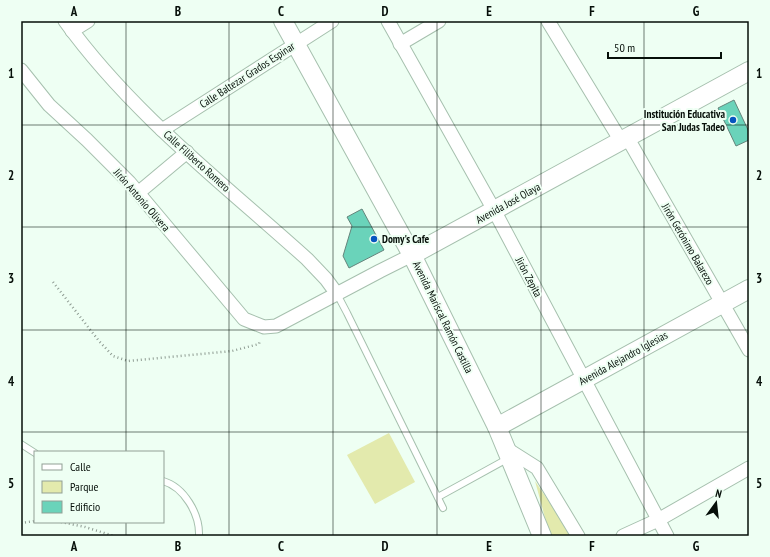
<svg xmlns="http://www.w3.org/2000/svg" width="770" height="557" viewBox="0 0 770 557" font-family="'PT Sans Narrow',sans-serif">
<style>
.green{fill:#e3eaad}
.building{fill:#6ad3ba;stroke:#64847b}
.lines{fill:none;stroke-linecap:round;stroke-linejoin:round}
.lane-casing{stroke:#a6c0ae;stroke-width:8}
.street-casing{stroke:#a6c0ae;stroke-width:15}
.secondary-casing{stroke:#a6c0ae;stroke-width:20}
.path{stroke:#8e9b92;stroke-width:2.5;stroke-dasharray:1 3;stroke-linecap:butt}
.lane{stroke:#fff;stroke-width:6}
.street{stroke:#fff;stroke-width:13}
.secondary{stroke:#fff;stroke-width:18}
.grid{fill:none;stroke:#060f09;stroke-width:1;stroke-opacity:0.55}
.poi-dot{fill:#0655bf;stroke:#eefff3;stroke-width:1.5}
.labels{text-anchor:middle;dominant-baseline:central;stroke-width:4;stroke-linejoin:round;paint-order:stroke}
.street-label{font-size:11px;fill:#060f09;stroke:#eefff3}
.poi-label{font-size:11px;font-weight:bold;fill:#060f09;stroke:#eefff3;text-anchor:end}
.neatline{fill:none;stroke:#060f09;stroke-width:1.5}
.grid-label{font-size:13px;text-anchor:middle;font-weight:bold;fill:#060f09}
</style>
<rect width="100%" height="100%" fill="#eefff3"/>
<g class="green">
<path d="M389,433L415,482L375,504L347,455Z"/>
<path d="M535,481L572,536H550Z"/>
</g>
<g class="building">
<path d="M734,100L749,132V140L736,146L718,108Z"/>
<path d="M362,209L384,250L349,268L343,256L352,226L347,217Z"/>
</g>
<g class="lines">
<defs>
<g id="lane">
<path d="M337,294L347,313L443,508"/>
<path d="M21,444L35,453"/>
<path d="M163,481C184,487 200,514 199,536"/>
<path d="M438,497L509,458"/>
</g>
<g id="street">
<path d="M65,21C131,113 224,184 307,259L326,279L337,294"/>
<path d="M388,21L494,210L667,536"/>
<path d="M548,21L621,141"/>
<path d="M72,31L88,21"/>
<path d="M400,44L439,21"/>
<path d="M21,70L49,105L87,140L129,182L244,319L264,327L276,326L380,271L412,255"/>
<path d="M162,130L332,21"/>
<path d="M627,137L749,350"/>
<path d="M138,193L187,152"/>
<path d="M507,449L537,468L578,536"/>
<path d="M623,536L658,520L749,468"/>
</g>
<g id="secondary">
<path d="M283,21L412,255L497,427L542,536"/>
<path d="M412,255L749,71"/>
<path d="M497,427L749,289"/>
</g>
</defs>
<use href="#lane" class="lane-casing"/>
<use href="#street" class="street-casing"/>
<use href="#secondary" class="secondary-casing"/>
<g class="path">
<path d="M53,282L99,341L113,356L128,361L232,351L259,344L260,340"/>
<path d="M61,522L85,527L114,536"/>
<path d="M21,523L35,521"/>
</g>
<use href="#lane" class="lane"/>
<use href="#street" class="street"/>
<use href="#secondary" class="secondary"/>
</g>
<path class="grid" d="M126,21V452M229,21V536M333,21V536M437,21V536M541,21V536M644,21V536M21,125H749M21,227H749M21,330H749M21,432H749M126,522V536"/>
<g class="poi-dot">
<circle cx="733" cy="120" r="4"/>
<circle cx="374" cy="239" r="4"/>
</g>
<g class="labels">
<g class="street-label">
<text transform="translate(247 75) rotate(-33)">Calle Baltezar Grados Espinar</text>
<text transform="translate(197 161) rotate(42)">Calle Filiberto Romero</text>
<text transform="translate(142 200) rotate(49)">Jirón Antonio Olivera</text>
<text transform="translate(508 203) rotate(-29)">Avenida José Olaya</text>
<text transform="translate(688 244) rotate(60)">Jirón Gerónimo Balarezo</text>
<text transform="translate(529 277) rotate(62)">Jirón Zepita</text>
<text transform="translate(443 317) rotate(64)">Avenida Mariscal Ramón Castilla</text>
<text transform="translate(623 358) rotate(-29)">Avenida Alejandro Iglesias</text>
</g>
<g class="poi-label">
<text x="725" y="114">Institución Educativa<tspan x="725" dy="13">San Judas Tadeo</tspan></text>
<text x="382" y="239" text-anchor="start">Domy's Cafe</text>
</g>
</g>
<rect width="770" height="557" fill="none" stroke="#eefff3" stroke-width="44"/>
<rect x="34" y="451" width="130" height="72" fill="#eefff3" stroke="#919f95"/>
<rect x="42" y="464" width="20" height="6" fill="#ffffff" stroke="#919f95"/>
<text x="70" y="471" font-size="12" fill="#060f09">Calle</text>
<rect x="42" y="481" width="20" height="12" fill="#e3eaad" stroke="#919f95"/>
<text x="70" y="491" font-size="12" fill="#060f09">Parque</text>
<rect x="42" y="501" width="20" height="12" fill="#6ad3ba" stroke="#919f95"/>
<text x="70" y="511" font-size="12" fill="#060f09">Edificio</text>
<g transform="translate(716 503) rotate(15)" stroke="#eefff3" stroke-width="3" paint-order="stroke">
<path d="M0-3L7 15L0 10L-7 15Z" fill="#060f09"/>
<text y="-6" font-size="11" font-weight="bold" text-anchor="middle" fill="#060f09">N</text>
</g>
<path d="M608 52v6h113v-6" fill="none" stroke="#060f09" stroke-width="2"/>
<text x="614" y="52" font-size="12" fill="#060f09" stroke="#eefff3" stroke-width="3" paint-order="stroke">50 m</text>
<rect x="22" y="22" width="726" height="513" class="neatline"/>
<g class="grid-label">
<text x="74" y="16">A</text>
<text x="178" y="16">B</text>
<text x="281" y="16">C</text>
<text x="385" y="16">D</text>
<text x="489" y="16">E</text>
<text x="592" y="16">F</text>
<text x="696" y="16">G</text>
<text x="11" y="78">1</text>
<text x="759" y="78">1</text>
<text x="11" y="180">2</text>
<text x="759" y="180">2</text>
<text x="11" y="283">3</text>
<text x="759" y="283">3</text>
<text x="11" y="386">4</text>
<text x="759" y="386">4</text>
<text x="11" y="488">5</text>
<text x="759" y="488">5</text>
<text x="74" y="551">A</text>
<text x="178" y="551">B</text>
<text x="281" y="551">C</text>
<text x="385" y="551">D</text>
<text x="489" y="551">E</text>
<text x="592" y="551">F</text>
<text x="696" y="551">G</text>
</g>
</svg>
